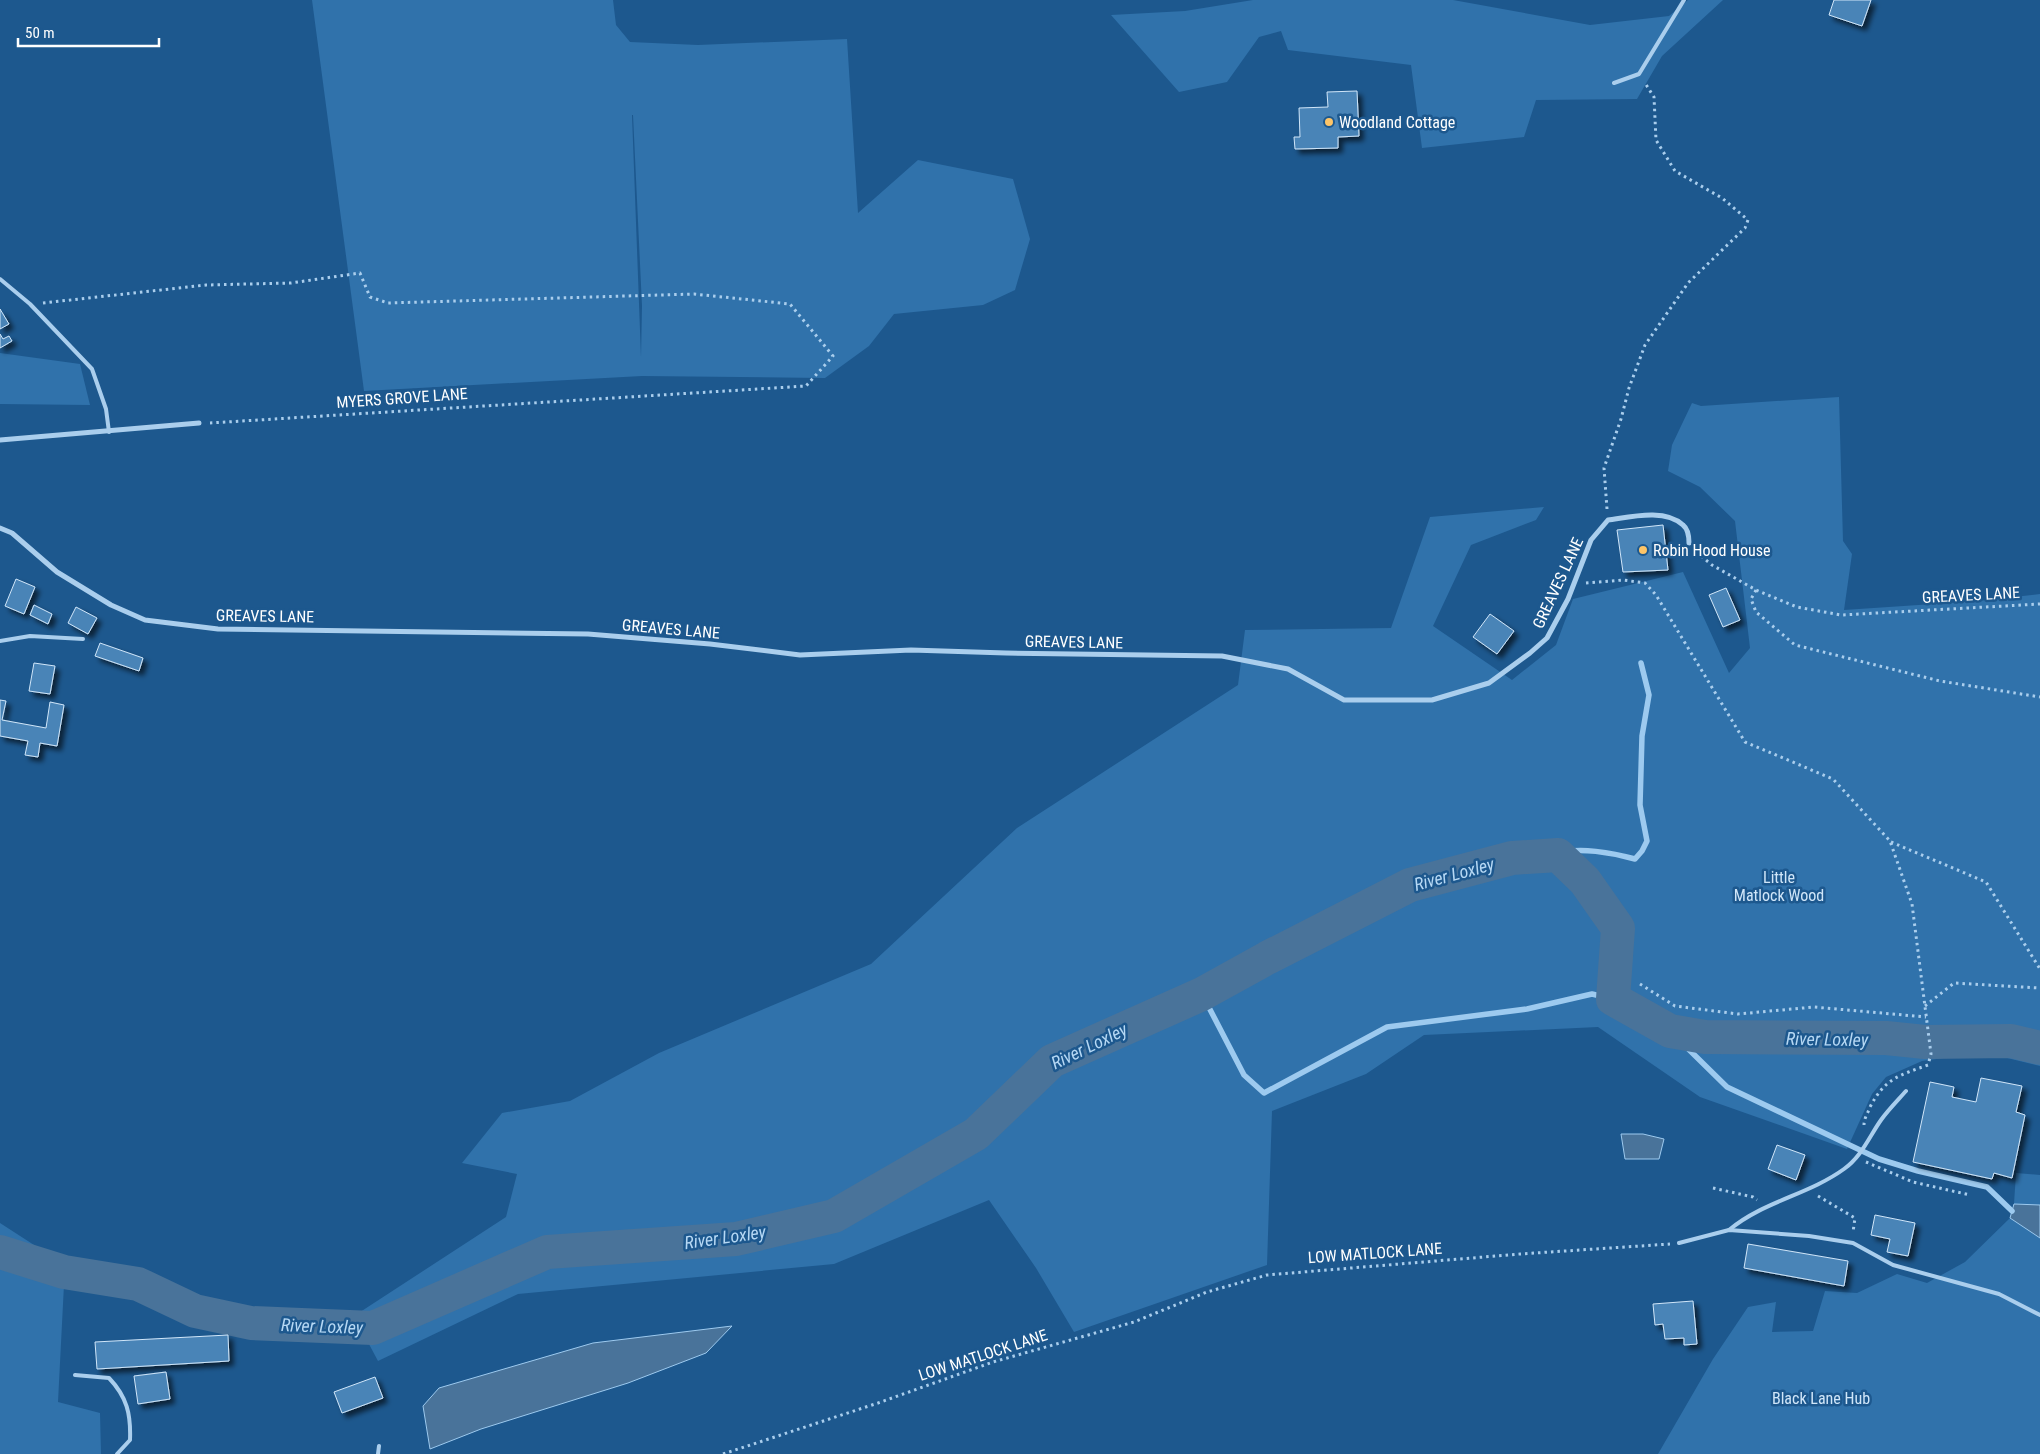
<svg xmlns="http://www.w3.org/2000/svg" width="2040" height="1454" viewBox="0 0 2040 1454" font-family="'Roboto Condensed',sans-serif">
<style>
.green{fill:#3072ab;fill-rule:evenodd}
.water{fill:#49739a;stroke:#9dcaef}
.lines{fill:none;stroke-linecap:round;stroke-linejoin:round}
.stream{stroke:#9dcaef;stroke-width:5.5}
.river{stroke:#49739a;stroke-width:34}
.building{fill:#4a84b7;stroke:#d0e6f9;filter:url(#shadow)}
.path{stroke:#aaceed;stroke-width:3;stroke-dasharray:2.5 4;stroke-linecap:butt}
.lane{stroke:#aaceed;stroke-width:4}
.street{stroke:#aaceed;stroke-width:5}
.poi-dot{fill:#fdc568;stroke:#1d588e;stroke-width:2}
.labels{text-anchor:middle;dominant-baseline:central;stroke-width:5;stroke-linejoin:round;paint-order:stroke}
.poi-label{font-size:16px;fill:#fff;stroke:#1d588e;text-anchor:start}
.street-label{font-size:16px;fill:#fff;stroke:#1d588e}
.park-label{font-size:16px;fill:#d0e6f9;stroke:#1d588e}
.water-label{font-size:18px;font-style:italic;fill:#b6d8f4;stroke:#1d588e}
</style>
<defs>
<filter id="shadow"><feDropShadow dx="4.5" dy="4.5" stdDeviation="2.5" flood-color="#0009"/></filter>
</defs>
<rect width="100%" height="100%" fill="#1d588e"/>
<g class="green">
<path d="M312,0H613L616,25L630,42L698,45L847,39L858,213L918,160L1013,179L1030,239L1015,290L983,305L894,314L869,346L825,378L642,376L364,391ZM633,115L642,306L641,357L632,115Z"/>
<path d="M1253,0H1453L1590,25L1669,16L1688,0H1723L1662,56L1637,99L1536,100L1524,137L1422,148L1411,65L1288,50L1281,31L1259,37L1227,82L1179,92L1111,15L1185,11Z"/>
<path d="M0,353L80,364L90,405L0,404Z"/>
<path d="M1839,397L1843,541L1852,554L1844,610L1978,601L2040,594V1066L2003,1057H1951L1922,1061L1886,1077L1872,1094L1847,1149L1700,1097L1598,1027L1424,1035L1366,1074L1272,1111L1267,1265L1074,1332L1036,1268L989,1200L834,1264L518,1294L378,1361L354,1316L506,1217L517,1174L462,1163L502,1113L570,1101L659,1053L871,964L1017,828L1238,685L1245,630L1391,628L1430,517L1544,507L1536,520L1471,545L1433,626L1512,680L1556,645L1573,599L1683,572L1729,673L1750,648L1735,521L1700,487L1668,471L1672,445L1692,403L1701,406Z"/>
<path d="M2016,1173L2040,1175V1205L2014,1204Z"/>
<path d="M2010,1218L2040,1238V1454H1658L1713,1359L1748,1307L1776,1302L1772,1332L1813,1331L1825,1291L1857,1293L1897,1274L1927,1283L1965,1262Z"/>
<path d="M0,1223L65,1265L58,1402L100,1413L101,1454H0Z"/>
</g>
<g class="water">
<path d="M1621,1134H1643L1664,1139L1659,1159H1625Z"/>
<path d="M2014,1204L2040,1205V1238L2010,1218Z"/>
<path d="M732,1326L706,1353L628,1383L481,1429L430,1449L423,1406L439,1388L593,1343Z"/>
</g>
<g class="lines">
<g class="stream">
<path d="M1558,855C1574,845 1617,854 1635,859L1642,851L1647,841L1640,805L1642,736L1649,695L1641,663"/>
<path d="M1202,994L1244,1075L1264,1093L1387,1027L1527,1009L1592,994L1613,999"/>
<path d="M1670,1031L1727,1087L1879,1159L1918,1171L1987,1187L2012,1211"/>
</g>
<path class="river" d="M0,1252L64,1272L138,1284L195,1311L251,1323L373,1328L547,1252L736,1239L834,1216L976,1134L1052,1061L1202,994L1267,958L1410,885L1512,858L1558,855L1585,881L1618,928L1613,999L1670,1031L1705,1037L1886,1038L1925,1042L2011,1041L2040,1048"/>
</g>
<g class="building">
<path d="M1834,0H1871L1862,26L1829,15Z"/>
<path d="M1357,91L1359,136L1338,137V148L1295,149L1294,137H1300L1299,108L1328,107L1327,92Z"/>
<path d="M0,309L9,324L0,329Z"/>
<path d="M0,334L3,339L9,336L12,341L0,348Z"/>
<path d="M1663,525L1668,570L1623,572L1617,530Z"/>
<path d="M16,579L35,587L24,614L5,606Z"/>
<path d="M1726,588L1740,620L1723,627L1709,595Z"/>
<path d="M34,605L52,614L48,624L30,615Z"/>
<path d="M76,607L97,618L88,634L68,623Z"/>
<path d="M1490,614L1514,631L1497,654L1473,637Z"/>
<path d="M100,643L143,658L139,671L95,656Z"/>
<path d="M34,663L55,666L50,694L29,691Z"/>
<path d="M0,700L6,701L2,720L46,728L50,702L64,705L57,746L40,743L38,757L25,755L28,741L0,736Z"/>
<path d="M1981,1078L2022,1086L2016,1112L2025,1115L2012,1178L1994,1173L1992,1179L1913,1162L1930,1082L1954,1087L1952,1097L1976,1102Z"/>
<path d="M1777,1145L1805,1155L1796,1180L1768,1169Z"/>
<path d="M1875,1215L1915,1223L1908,1256L1887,1252L1890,1239L1871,1235Z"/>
<path d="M1748,1244L1848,1261L1844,1286L1744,1268Z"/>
<path d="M1693,1301L1697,1344L1684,1345V1338L1665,1339L1663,1324L1655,1325L1653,1304Z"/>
<path d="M228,1335L229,1361L97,1369L95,1342Z"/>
<path d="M166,1372L170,1399L138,1404L134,1376Z"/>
<path d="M375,1377L383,1398L342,1413L334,1392Z"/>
</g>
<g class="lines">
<g class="path">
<path d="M43,303L206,285L291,283L360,273L370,297L388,303L694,294L790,304L833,356L806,386L210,423"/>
<path d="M1607,509L1604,468L1621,419L1629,388L1645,345L1688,283L1745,228L1748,220L1722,198L1675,171L1656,140L1654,97L1645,83"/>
<path d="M1696,552L1712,565L1756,590L1797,607L1841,615L2040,604"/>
<path d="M1586,583L1623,580L1645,583L1656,595L1745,742L1833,779L1890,841L1912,904L1931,1054L1928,1065C1900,1075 1885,1078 1870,1107C1868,1113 1864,1118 1864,1125"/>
<path d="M1756,590L1751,599L1756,612L1795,645L1940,681L2040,697"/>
<path d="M1891,842L1986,882L2040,969"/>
<path d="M1640,984L1675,1006L1738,1014L1814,1007L1926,1017"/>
<path d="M1925,1006L1954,983L2040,988"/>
<path d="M1866,1162L1913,1182L1970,1195"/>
<path d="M1713,1188L1753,1197L1757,1200"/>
<path d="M1818,1196L1855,1218L1853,1232"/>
<path d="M723,1454L878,1403L993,1362L1134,1322L1207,1292L1267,1275L1520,1254L1670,1244"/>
</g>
<g class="lane">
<path d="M1614,83L1639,74L1684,0"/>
<path d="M0,279L30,304L92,369L106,409L109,432"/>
<path d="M0,641L30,636L83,639"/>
<path d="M1729,1230C1764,1201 1808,1195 1844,1169C1862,1156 1869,1137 1881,1120C1888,1110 1898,1100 1906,1091"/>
<path d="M1679,1243L1729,1230L1809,1236L1853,1243L1893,1265L1999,1294L2040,1315"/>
<path d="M75,1375L109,1378C127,1397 131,1414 130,1440L117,1454"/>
<path d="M378,1454L379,1446"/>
</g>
<g class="street">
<path d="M0,440L199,423"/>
<path d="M0,528L12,533L57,572L111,605L145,620L218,629L588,634L710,644L800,655L911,650L1006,653L1222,656L1288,669L1344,700H1432L1489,683L1530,653L1547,638L1568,599L1591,540L1608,520C1630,517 1665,508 1683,525C1688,529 1689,537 1689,543"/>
</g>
</g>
<g class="poi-dot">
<circle cx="1329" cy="122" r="5"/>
<circle cx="1643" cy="550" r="5"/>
</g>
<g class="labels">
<g class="poi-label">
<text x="1339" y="122">Woodland Cottage</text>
<text x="1653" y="550">Robin Hood House</text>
</g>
<g class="street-label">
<text transform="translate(402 398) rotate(-4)">MYERS GROVE LANE</text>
<text transform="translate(1558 583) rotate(-65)">GREAVES LANE</text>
<text transform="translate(1971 595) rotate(-3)">GREAVES LANE</text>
<text transform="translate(265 616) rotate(1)">GREAVES LANE</text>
<text transform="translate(671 629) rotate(5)">GREAVES LANE</text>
<text transform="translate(1074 642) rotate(1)">GREAVES LANE</text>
<text transform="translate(1375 1253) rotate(-4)">LOW MATLOCK LANE</text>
<text transform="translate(983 1355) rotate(-18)">LOW MATLOCK LANE</text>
</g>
<g class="park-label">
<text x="1779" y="877">Little<tspan x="1779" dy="18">Matlock Wood</tspan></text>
<text x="1821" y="1398">Black Lane Hub</text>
</g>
<g class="water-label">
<text transform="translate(1454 874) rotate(-15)">River Loxley</text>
<text transform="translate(1827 1039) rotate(1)">River Loxley</text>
<text transform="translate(1089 1046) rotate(-26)">River Loxley</text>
<text transform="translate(725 1237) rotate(-8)">River Loxley</text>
<text transform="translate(322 1326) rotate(2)">River Loxley</text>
</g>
</g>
<path d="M18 38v8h141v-8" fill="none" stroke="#ffffff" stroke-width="2.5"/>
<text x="25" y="38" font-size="15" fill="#ffffff" stroke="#1d588e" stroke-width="4" paint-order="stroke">50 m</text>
</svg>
